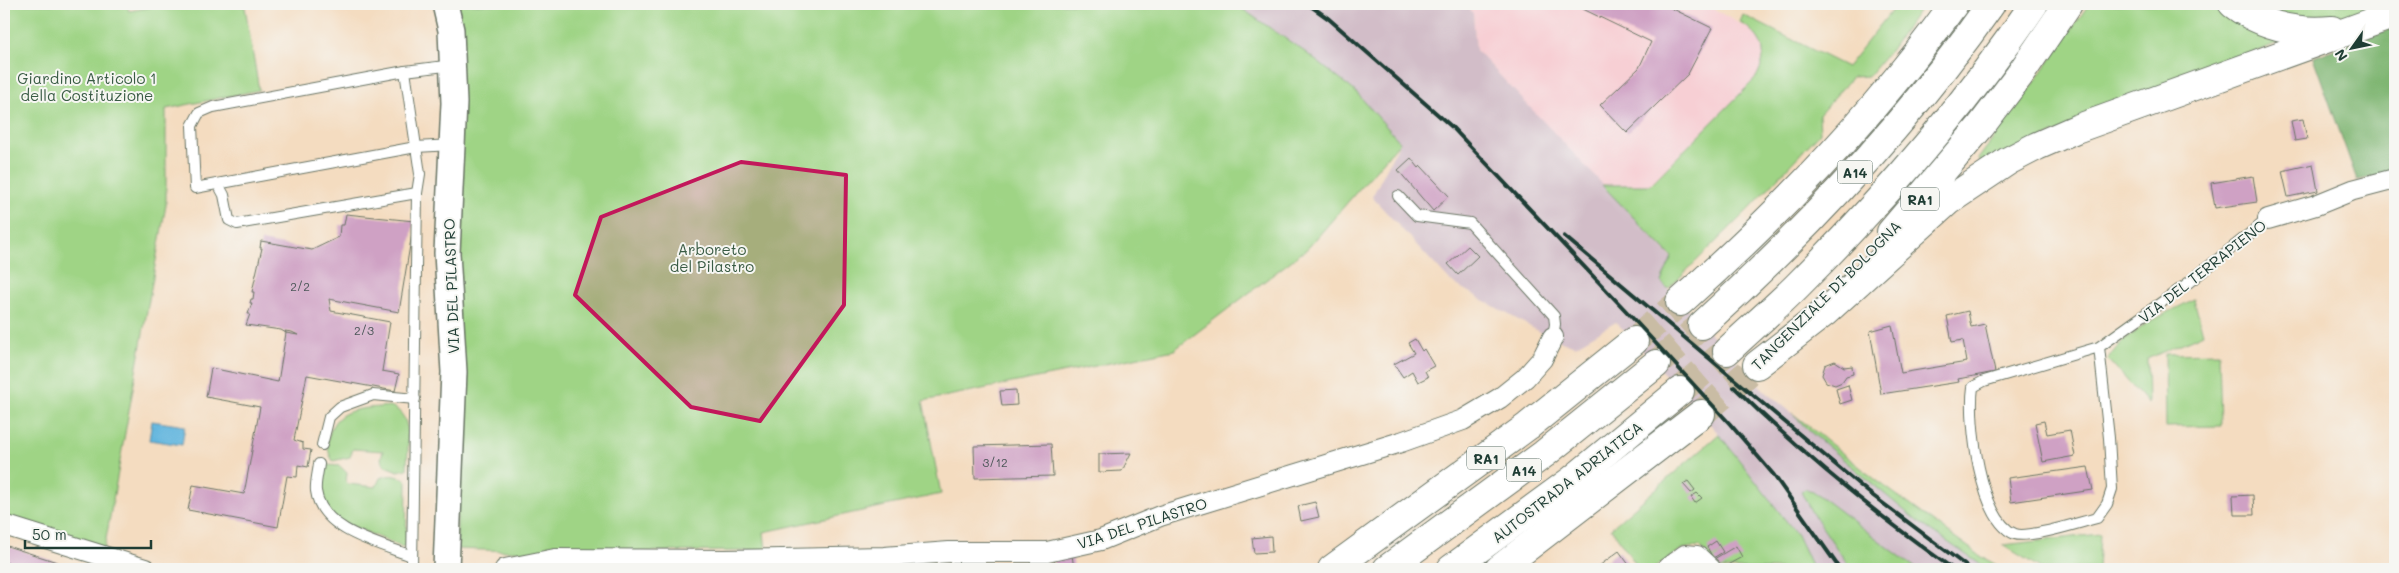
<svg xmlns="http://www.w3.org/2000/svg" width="2399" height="573" viewBox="0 0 2399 573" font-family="Mali,sans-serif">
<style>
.built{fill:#f7cfd4}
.industrial{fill:#d2bdc8}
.green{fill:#9fd485;stroke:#5f885c}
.forest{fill:#7fb672;stroke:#4f7a53}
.water{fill:#63b6de;stroke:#417a89}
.building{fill:#cfa1c4}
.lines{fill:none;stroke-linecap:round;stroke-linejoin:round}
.motorway-tunnel{stroke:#c9bca4;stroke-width:28;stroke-dasharray:28 14;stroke-linecap:butt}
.service-casing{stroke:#6a7565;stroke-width:12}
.minor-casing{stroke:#6a7565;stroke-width:22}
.tertiary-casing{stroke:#6a7565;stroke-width:28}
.motorway-casing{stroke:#6a7565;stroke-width:30}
.service{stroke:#fff;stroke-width:10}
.minor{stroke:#fff;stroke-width:20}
.tertiary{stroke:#fff;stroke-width:25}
.motorway{stroke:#fff;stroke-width:28}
.rail{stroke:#1f3d34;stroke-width:4}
.marked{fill:#c2185b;fill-opacity:0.2;stroke:#c2185b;stroke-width:4;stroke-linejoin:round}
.labels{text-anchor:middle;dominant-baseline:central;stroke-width:4;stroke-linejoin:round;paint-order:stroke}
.number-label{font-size:12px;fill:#4b5658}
.shield{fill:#f6f6f2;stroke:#60746d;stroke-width:1}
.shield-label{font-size:14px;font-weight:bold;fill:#1f3d34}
.park-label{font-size:15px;fill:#395b44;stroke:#f6f6f2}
.street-label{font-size:15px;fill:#1f3d34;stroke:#f6f6f2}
</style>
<rect width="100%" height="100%" fill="#f6f6f2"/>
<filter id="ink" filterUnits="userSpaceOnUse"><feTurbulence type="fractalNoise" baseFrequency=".02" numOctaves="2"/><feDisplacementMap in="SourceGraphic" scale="10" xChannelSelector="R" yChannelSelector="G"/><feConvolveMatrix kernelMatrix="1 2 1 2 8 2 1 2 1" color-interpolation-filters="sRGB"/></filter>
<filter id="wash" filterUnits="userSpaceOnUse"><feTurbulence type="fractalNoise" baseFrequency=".0096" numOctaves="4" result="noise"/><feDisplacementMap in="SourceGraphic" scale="20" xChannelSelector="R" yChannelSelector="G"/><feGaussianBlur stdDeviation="1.12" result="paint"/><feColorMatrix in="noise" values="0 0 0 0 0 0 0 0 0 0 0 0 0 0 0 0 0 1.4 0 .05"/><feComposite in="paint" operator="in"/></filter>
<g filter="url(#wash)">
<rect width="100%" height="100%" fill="#f4dcc0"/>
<path class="built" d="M1467,4H1704L1751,30L1760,40L1764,52L1763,65L1755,79L1649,185H1602L1476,50L1473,14Z"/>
<path class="industrial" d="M1235,4H1467L1473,14L1476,50L1672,258L1661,282L1702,325L1765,391L1792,413L1876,480L1982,557L2004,569H1779L1696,455L1719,434L1634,341L1616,322L1575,346L1543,334L1451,282L1372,197L1400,142L1356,92L1305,52Z"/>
<g class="green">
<path d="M4,4H126L129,11L168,4H235L245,7L259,90L166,109V205L104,550L4,520Z"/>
<path d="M453,4H1235L1305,52L1356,92L1400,142L1308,248L1174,350L923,401L941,494L764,532L766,551L539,552L457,549V256Z"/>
<path d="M1897,4H1923L1890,51L1869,76L1852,77L1819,115L1820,133L1749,209L1668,289L1661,282L1672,257L1602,185H1650L1755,79C1770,53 1764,38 1740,22L1743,15L1847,67Z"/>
<path d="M2089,4H2219L2235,17L2292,37L1980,164L1978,159L2026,95Z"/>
<path d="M2247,4H2391L2345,20L2312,24Z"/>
<path d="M2194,299L2203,334L2147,359L2148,404L2108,359C2127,330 2164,315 2194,299Z"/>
<path d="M2219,353L2221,426L2166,427L2165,354Z"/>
<path d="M390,406C415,415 407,447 407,469L398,471L385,466L381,459L383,451L353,449L350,457L333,461C328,453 326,444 329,435C336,406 365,409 390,406Z"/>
<path d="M1792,413L1876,480L1982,557L2004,569H1987L1917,521L1808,430Z"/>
<path d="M1719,434L1797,535L1813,569H1718L1699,546L1682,549L1653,569H1639L1611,528Z"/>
<path d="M328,465L340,466L347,473L346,482L348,484L376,487L380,478C390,474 398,475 407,481L406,545L402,547L335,519C320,505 316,486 324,467Z"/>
<path d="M1805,489L1813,491L1917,569H1851L1811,511L1801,492Z"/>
<path d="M2100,534L2098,569H2042L2003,545Z"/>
</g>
<path class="forest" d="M2395,27V173L2357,180L2313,57Z"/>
<path class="water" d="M152,421L185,426L182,445L149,440Z"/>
<g id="blocks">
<g class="building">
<path d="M1586,4H1663L1712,28L1688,74L1627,133L1600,105L1639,68L1651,42L1583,9Z"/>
<path d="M2303,119L2307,139L2295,141L2291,121Z"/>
<path d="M1411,158L1419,168L1421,166L1449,196L1433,211L1398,170Z"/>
<path d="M2313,164L2318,191L2288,197L2282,171Z"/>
<path d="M2253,176L2257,202L2215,208L2211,183Z"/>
<path d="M346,214L414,221L399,312L329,299L331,311L390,322L382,371L399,374L395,391L307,375L294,440L303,443V449L311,450L308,467L298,465L297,477L287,476L278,527L188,510L193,485L244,494L260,407L206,397L211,368L278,382L286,333L298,335L292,332L285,331L286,333L281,330L246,325L250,314H248L252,303H250L251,299H253L254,292H252L262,248H260L261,241L312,250L339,237L340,225H344Z"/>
<path d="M1468,246L1478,256L1458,275L1448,264Z"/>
<path d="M1968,311L1971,327L1985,324L1995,372L1958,379L1959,382L1881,394L1870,331L1892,325L1901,373L1967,362L1963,340L1952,342L1947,316Z"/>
<path d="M1415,339L1422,351L1424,349L1434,366L1425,371L1428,377L1418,382L1412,371L1403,377L1394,364L1414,353L1408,343Z"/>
<path d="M1835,361L1844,367L1852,366L1853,374L1846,376L1842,382L1835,385L1826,382L1822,375L1825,365Z"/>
<path d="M1848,385L1852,400L1840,404L1836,389Z"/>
<path d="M1016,390L1017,405L1002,406L1000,391Z"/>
<path d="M2044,421L2047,434L2070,430L2075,456L2043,462L2035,423Z"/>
<path d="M1051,444L1053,476L975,478L974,446Z"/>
<path d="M1131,453L1122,471L1099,472V454Z"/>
<path d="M2088,467L2093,490L2011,502L2008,478Z"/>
<path d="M1688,481L1695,490L1691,493L1683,484Z"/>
<path d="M1697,493L1702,498L1695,503L1691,497Z"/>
<path d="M2253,495L2254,515H2234L2233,496Z"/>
<path d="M1315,502L1319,517L1301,521L1298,506Z"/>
<path d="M1271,536L1272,552L1254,553L1252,538Z"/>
<path d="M1716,541L1723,552L1713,558L1707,547Z"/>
<path d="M4,545L57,562L55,569H27L4,562Z"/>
<path d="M1736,546L1742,557L1720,569L1714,559Z"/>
<path d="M1619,551L1632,569H1595Z"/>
<path d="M1072,555L1074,569H1055L1054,557Z"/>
<path d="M62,564L78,569H61Z"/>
</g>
</g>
</g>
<g filter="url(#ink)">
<use href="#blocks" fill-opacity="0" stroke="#6a7565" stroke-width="1"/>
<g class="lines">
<g class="motorway-tunnel">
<path d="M1634,341L1680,302"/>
<path d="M1656,364L1702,325"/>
<path d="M1680,391L1727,351"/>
<path d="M1701,414L1748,373"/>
</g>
<defs>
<g id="service">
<path d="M405,71L420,174L417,193L412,569"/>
<path d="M452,145L416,147L195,188L192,126L199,113L213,107L405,71L453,65"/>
<path d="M218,184L224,195L229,220L237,224L417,193"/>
<path d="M1398,196L1417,216L1470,223L1554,316L1555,324L1553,337"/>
<path d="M2099,347L2109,438L2112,489L2107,504L2097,518C2081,522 2029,539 2015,534C1980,521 1968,420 1973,387L1984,381L2099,347L2183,287L2268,219"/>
<path d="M322,445L329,417L340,407L373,395L415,399"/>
<path d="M319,464C318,473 315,483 316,491C321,531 381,544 412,556"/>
</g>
<g id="minor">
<path d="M2268,219L2316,205L2353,190L2395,179"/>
<path d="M4,525L145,569"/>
<path d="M505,569L555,559L726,560L884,557L949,552H1047L1101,540L1160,516L1401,442L1463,420L1500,398L1525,378L1542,359L1553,337"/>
<path d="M1666,569L1685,555L1697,556L1711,569"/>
</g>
<path id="tertiary" d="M445,4L451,30L454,103L447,253L454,372L446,569"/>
<g id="motorway">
<path d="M2233,4C2262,26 2297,33 2332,30"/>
<path d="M1891,232L1981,126L2019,76L2068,4"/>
<path d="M1680,302C1780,213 1876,113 1954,4"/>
<path d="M1702,325C1809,228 1908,122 1991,4"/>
<path d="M1727,351C1750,329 1774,309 1797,286C1884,199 1965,106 2034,4"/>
<path d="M1757,365L1824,313L1948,201L2008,161L2037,146L2076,129L2395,14"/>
<path d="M1332,569L1528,426L1634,341"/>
<path d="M1387,569L1544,454L1656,364"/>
<path d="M1451,569L1572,480L1680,391"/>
<path d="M1499,569L1701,414"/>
</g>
</defs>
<use href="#service" class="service-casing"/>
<use href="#minor" class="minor-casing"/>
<use href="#tertiary" class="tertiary-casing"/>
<use href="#motorway" class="motorway-casing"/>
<use href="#service" class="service"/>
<use href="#minor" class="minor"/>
<use href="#tertiary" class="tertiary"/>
<use href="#motorway" class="motorway"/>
<g class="rail">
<path d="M1308,4L1329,19L1452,127L1627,312L1730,424L1773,474L1840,569"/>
<path d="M1564,236L1868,492L1970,569"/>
<path d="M1734,387C1802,454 1876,514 1953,569"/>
</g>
</g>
</g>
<path class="marked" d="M741,162L846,175L844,305L760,421L691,407L575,295L601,217Z"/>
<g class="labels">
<g class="number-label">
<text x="300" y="286">2/2</text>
<text x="364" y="330">2/3</text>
<text x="995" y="462">3/12</text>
</g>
<g class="shield">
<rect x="1837.5" y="160.5" width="35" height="23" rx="4"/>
<rect x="1901" y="187.5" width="38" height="23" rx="4"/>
<rect x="1467" y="446.5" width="38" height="23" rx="4"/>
<rect x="1506.5" y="458.5" width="35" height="23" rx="4"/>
</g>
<g class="shield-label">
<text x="1855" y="172">A14</text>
<text x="1920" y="199">RA1</text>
<text x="1486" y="458">RA1</text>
<text x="1524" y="470">A14</text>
</g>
<g class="park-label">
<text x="87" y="78">Giardino Articolo 1<tspan x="87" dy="17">della Costituzione</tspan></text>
<text x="712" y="249">Arboreto<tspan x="712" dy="17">del Pilastro</tspan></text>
</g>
<g class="street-label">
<text transform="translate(2202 271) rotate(-38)">VIA DEL TERRAPIENO</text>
<text transform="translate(451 286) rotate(-92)">VIA DEL PILASTRO</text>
<text transform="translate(1826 295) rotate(-45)">TANGENZIALE DI BOLOGNA</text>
<text transform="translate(1567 482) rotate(-38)">AUTOSTRADA ADRIATICA</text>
<text transform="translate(1142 523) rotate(-18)">VIA DEL PILASTRO</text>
</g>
</g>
<rect width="2399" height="573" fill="none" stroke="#f6f6f2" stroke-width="20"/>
<g transform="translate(2352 48) rotate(237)" stroke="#f6f6f2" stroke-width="4" paint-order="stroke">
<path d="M0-4L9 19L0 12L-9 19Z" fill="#1f3d34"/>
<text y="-8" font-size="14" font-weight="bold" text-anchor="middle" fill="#1f3d34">N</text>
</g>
<path d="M25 540v8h126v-8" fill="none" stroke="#1f3d34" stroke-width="2.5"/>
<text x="32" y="540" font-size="15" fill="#1f3d34" stroke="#f6f6f2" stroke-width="4" paint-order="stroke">50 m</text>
</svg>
